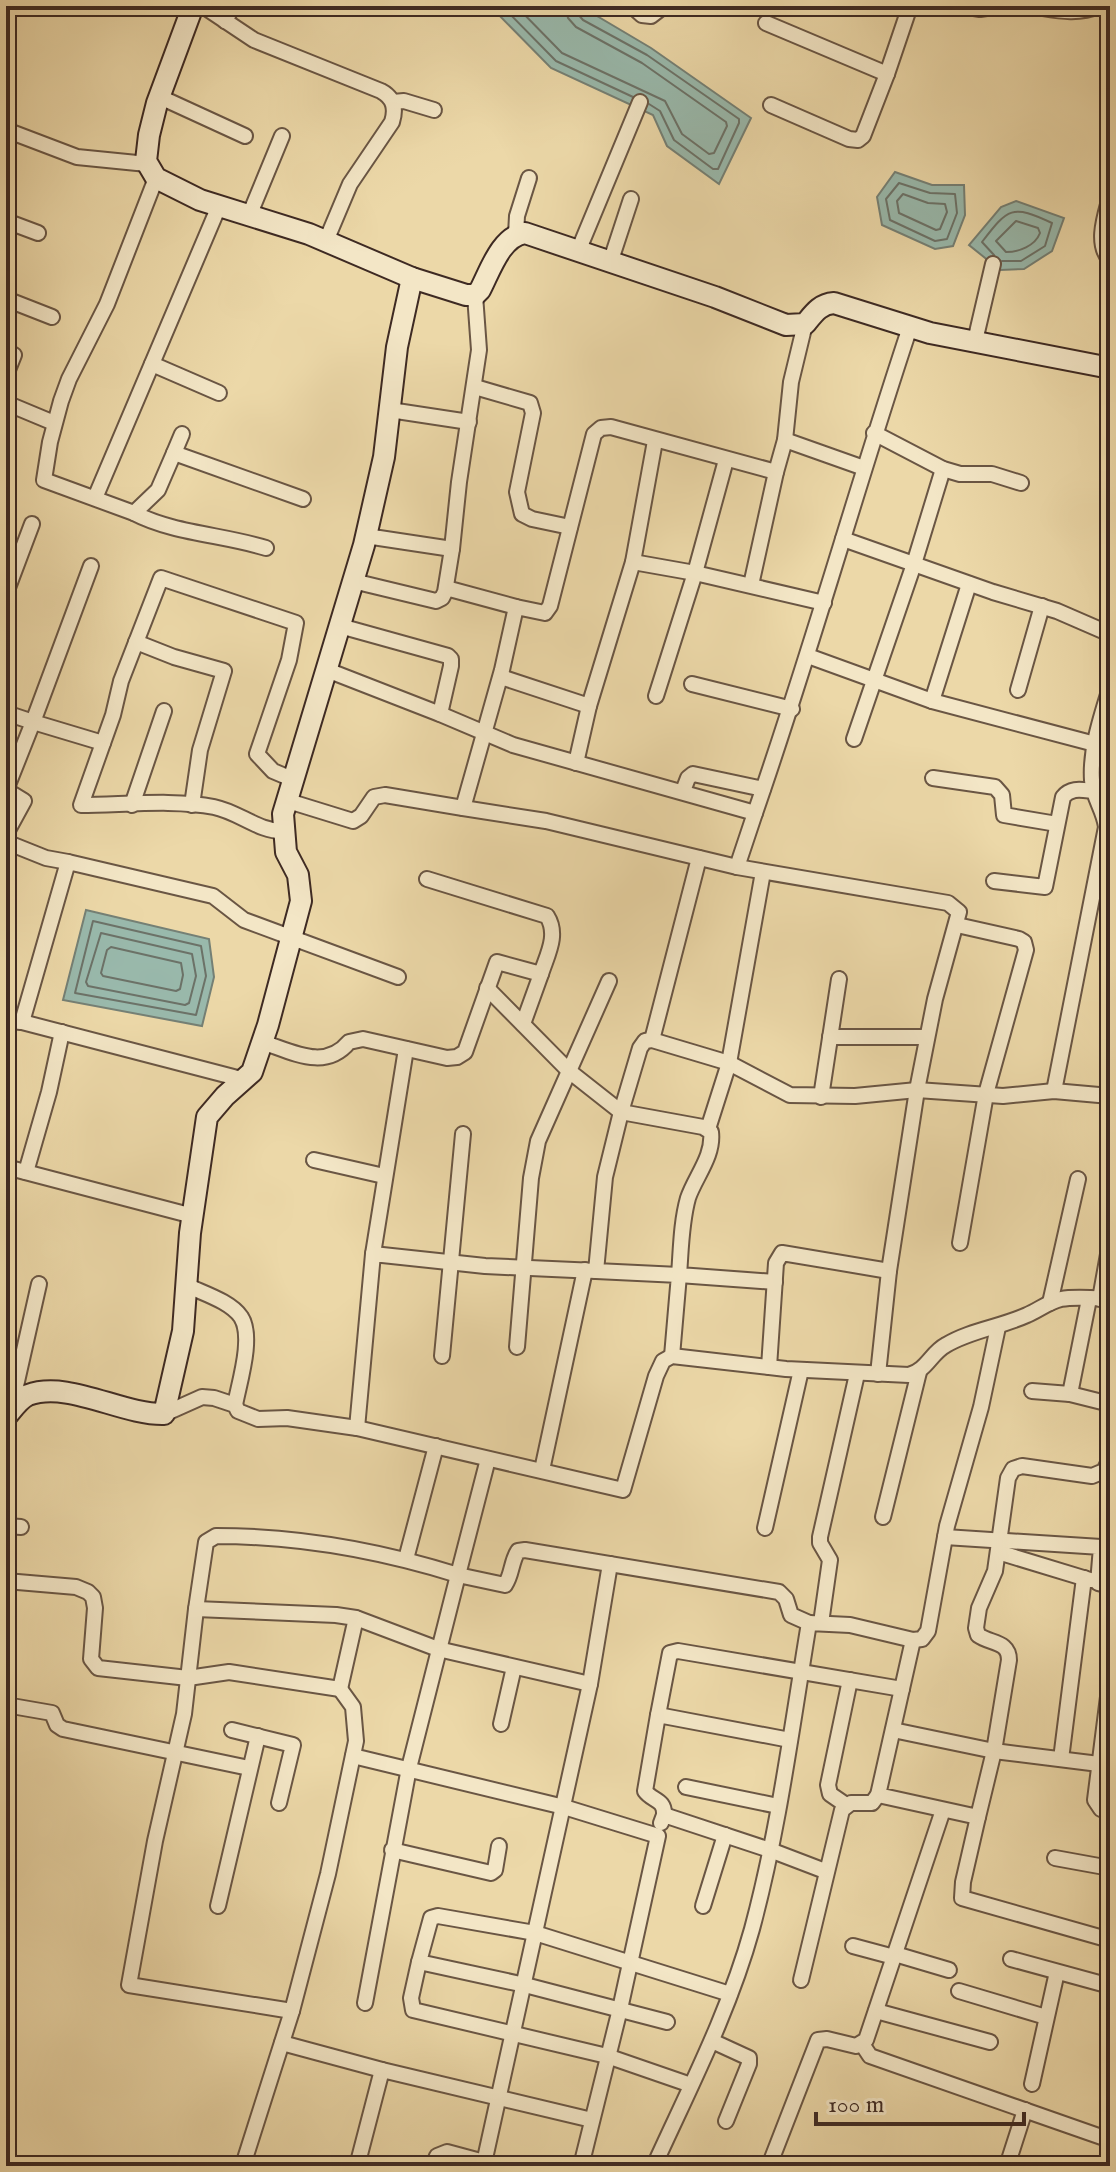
<svg xmlns="http://www.w3.org/2000/svg" width="1116" height="2172" viewBox="0 0 1116 2172" font-family="'IM FELL English',serif">
<style>
.water{fill:#99b9ac;stroke:#758075;stroke-width:2}
.lines{fill:none;stroke-linecap:round;stroke-linejoin:round}
.shore{stroke:#6c7268;stroke-width:2}
.street-casing{stroke:#6a5644;stroke-width:18}
.secondary-casing{stroke:#3e2a23;stroke-width:24}
.street{stroke:#f3e6c6;stroke-width:14}
.secondary{stroke:#f3e6c6;stroke-width:20}
</style>
<rect width="100%" height="100%" fill="#ecd8a8"/>
<filter id="stains"><feTurbulence type="fractalNoise" baseFrequency=".0025" numOctaves="4"/><feColorMatrix values="0 0 0 0 .2 0 0 0 0 .09 0 0 0 0 .02 0 0 0 .5 -.17"/></filter>
<radialGradient id="worn" r=".72"><stop offset=".6" stop-color="#630" stop-opacity="0"/><stop offset="1" stop-color="#630" stop-opacity=".3"/></radialGradient>
<g class="water">
<path d="M490,6H580L651,48L751,118L719,184L667,146L653,115L551,68Z"/>
<path d="M895,172L932,185H964L965,215L953,246L935,249L882,225L877,197Z"/>
<path d="M1016,201L1064,218L1052,251L1024,269L1000,270L969,245L1001,207Z"/>
<path d="M86,910L209,939L214,977L202,1026L63,1000Z"/>
</g>
<g class="lines">
<g class="shore">
<path d="M502,6L556,61L633,97"/>
<path d="M516,6L562,53L665,101L682,134L709,154L714,153L727,126L726,122L642,63L576,27L568,18L565,6"/>
<path d="M575,6L577,13L583,20L647,55L739,119V123L718,169H713L674,140L660,111L649,104"/>
<path d="M899,183L930,193L955,194L957,213L947,239L935,241L890,220L886,199Z"/>
<path d="M903,194L928,203L945,204L947,212L940,229L936,230L899,213L897,201Z"/>
<path d="M1016,221L1038,228L1040,233C1035,246 1019,252 1006,252L996,241Z"/>
<path d="M994,255L982,242C1008,208 1012,204 1052,223L1045,246L1021,261H1002"/>
<path d="M93,921L201,946L206,976L196,1015L75,993Z"/>
<path d="M101,933L192,954L196,976L189,1003L185,1005L88,986L86,982Z"/>
<path d="M111,947L181,963L183,975L180,989L176,991L103,976L101,973L107,950Z"/>
</g>
<defs>
<g id="street">
<path d="M203,6L254,40L381,91C394,98 396,109 392,122L350,184L326,241"/>
<path d="M632,6L642,15L651,16L664,6"/>
<path d="M962,6L980,9L999,6"/>
<path d="M1029,6C1052,9 1076,16 1098,6"/>
<path d="M225,21L233,6"/>
<path d="M766,23L887,74L910,6"/>
<path d="M160,97L245,136"/>
<path d="M393,102L404,101L434,110"/>
<path d="M771,105L849,139L858,140L863,136L887,74"/>
<path d="M6,130L77,157L147,164"/>
<path d="M156,178L107,304L69,379L61,401L50,442L44,480L134,513L158,490L174,453L303,499"/>
<path d="M1110,197C1105,216 1095,244 1110,260"/>
<path d="M249,216L282,136"/>
<path d="M6,221L38,233"/>
<path d="M516,234L517,216L529,178"/>
<path d="M579,249L640,102"/>
<path d="M611,260L631,199"/>
<path d="M6,299L52,317"/>
<path d="M975,341L993,264"/>
<path d="M6,351L14,355L6,375"/>
<path d="M152,364L219,393"/>
<path d="M475,387L530,403L533,413L517,492L522,514L532,519L570,527"/>
<path d="M6,403L54,423"/>
<path d="M390,410L469,422"/>
<path d="M874,433L943,469L960,474H992L1021,483"/>
<path d="M785,440L864,468"/>
<path d="M174,453L182,434"/>
<path d="M95,498L219,206"/>
<path d="M134,513C172,533 224,535 266,548"/>
<path d="M366,536L452,549L459,482L479,350L475,295"/>
<path d="M843,539L993,592L1057,611L1110,634"/>
<path d="M633,562L695,573L824,603"/>
<path d="M91,566L33,722L103,743"/>
<path d="M353,581L436,601L442,598L445,592L452,549"/>
<path d="M969,584L932,701L1095,744"/>
<path d="M751,585L776,472"/>
<path d="M446,588L516,607"/>
<path d="M6,593L32,524"/>
<path d="M340,626L448,656L451,659V666L440,714"/>
<path d="M136,642L174,657L224,671L200,750L192,805"/>
<path d="M808,656L932,701"/>
<path d="M327,670L440,714L513,745L755,813C811,652 856,489 910,327"/>
<path d="M501,677L589,706L633,562L655,441"/>
<path d="M692,684L792,709"/>
<path d="M1018,690L1042,606"/>
<path d="M656,696L695,573L726,460"/>
<path d="M6,713L33,722L6,790L24,801L6,834"/>
<path d="M854,739L914,564L943,469"/>
<path d="M576,763L589,706"/>
<path d="M933,778L995,787L1002,795L1004,815L1057,824"/>
<path d="M683,791L688,778L693,774L763,789"/>
<path d="M285,800L353,821L361,816L374,797L385,795L463,808L502,670L516,607L545,613L550,606L594,434L601,428L611,427L776,472L785,440L791,382L805,324"/>
<path d="M132,805L164,711"/>
<path d="M463,808L546,821L737,867"/>
<path d="M755,813L737,867L948,903L959,912L935,999L917,1090L889,1271L878,1374"/>
<path d="M284,831C259,832 239,812 214,807C175,799 121,805 81,805L113,715L121,681L161,578L296,623L289,660L257,754L273,771L292,779"/>
<path d="M6,842L46,858L68,862"/>
<path d="M994,881L1045,887L1063,797C1071,787 1082,790 1094,791"/>
<path d="M957,925L1019,939L1024,942L1026,950L986,1094L960,1243"/>
<path d="M487,988L569,1071L621,1112L605,1177L596,1271L679,1275L672,1356"/>
<path d="M6,1021L22,1022L245,1080"/>
<path d="M22,1022L68,862L213,896L244,920L398,977"/>
<path d="M523,1024L541,974"/>
<path d="M830,1037H926"/>
<path d="M652,1040L699,858"/>
<path d="M262,1042C293,1052 325,1071 349,1042L363,1039L447,1058L457,1057L465,1052L497,962L541,974C547,955 559,935 547,916L427,879"/>
<path d="M1054,1091L1106,827C1104,810 1093,798 1092,780C1090,750 1101,717 1110,688"/>
<path d="M821,1097L839,979"/>
<path d="M708,1129L729,1063L763,872"/>
<path d="M314,1160L384,1176"/>
<path d="M6,1167L193,1216"/>
<path d="M26,1172L49,1092L62,1032"/>
<path d="M373,1254L406,1049"/>
<path d="M775,1282L679,1275C681,1250 681,1223 688,1198C695,1177 714,1156 711,1132L703,1127L621,1112L640,1048L645,1041L652,1040L729,1063L790,1095L855,1096L917,1090L1003,1096L1054,1091L1110,1096"/>
<path d="M186,1285C202,1293 230,1301 241,1317C254,1337 239,1383 235,1405"/>
<path d="M1100,1299L1110,1243"/>
<path d="M1050,1303L1078,1179"/>
<path d="M517,1347L531,1178L538,1141L609,981"/>
<path d="M442,1356L463,1134"/>
<path d="M769,1367L776,1263L782,1253L889,1271"/>
<path d="M1032,1391L1070,1394L1110,1404"/>
<path d="M1070,1394L1089,1299"/>
<path d="M11,1408L39,1284"/>
<path d="M164,1414L202,1397L214,1398L235,1405L238,1411L258,1419L287,1418L357,1428L623,1490L656,1376L663,1361L672,1356L786,1369L909,1375C927,1370 931,1353 946,1345C971,1330 1001,1327 1027,1315C1039,1310 1048,1302 1061,1299C1076,1296 1094,1299 1110,1298"/>
<path d="M357,1428L373,1254L485,1266L596,1271"/>
<path d="M542,1470L585,1270"/>
<path d="M883,1517L919,1372"/>
<path d="M6,1526L21,1527"/>
<path d="M765,1528L801,1370"/>
<path d="M945,1537L1101,1547L1098,1583L1110,1586"/>
<path d="M998,1552L1090,1580"/>
<path d="M406,1559L436,1446"/>
<path d="M6,1581L76,1587L88,1592L93,1597L95,1608L91,1659L98,1668L188,1678L229,1672L340,1689L356,1618L336,1615L196,1609"/>
<path d="M356,1618L438,1649L590,1684L484,2163"/>
<path d="M821,1623L830,1560L820,1543V1537L857,1374"/>
<path d="M913,1640L878,1795L978,1817L994,1751L1009,1660C1009,1641 991,1644 978,1635L976,1628L979,1608L995,1571L1008,1478L1013,1469L1022,1466L1092,1476L1104,1471L1110,1459"/>
<path d="M1110,1681L1095,1800L1101,1809L1110,1812"/>
<path d="M590,1684L610,1564"/>
<path d="M6,1705L52,1713L57,1725L63,1729L249,1768"/>
<path d="M658,1715L670,1653L678,1651L902,1689"/>
<path d="M501,1724L514,1667"/>
<path d="M232,1730L293,1745L279,1803"/>
<path d="M893,1730L994,1751L1099,1764"/>
<path d="M353,1756L564,1807L658,1836L620,2009L581,2166"/>
<path d="M1061,1759L1084,1578"/>
<path d="M686,1787L778,1806"/>
<path d="M846,1805L830,1794L828,1785L850,1680"/>
<path d="M664,1815C665,1799 652,1801 645,1791L658,1715L790,1740"/>
<path d="M978,1817L963,1882L962,1898L1110,1940"/>
<path d="M661,1823L664,1815L770,1850L825,1871"/>
<path d="M392,1850L491,1873L495,1870L499,1846"/>
<path d="M1055,1858L1110,1868"/>
<path d="M218,1906L258,1736"/>
<path d="M703,1906L725,1835"/>
<path d="M853,1946L894,1957"/>
<path d="M895,1954L949,1970"/>
<path d="M1011,1959L1110,1986"/>
<path d="M419,1962L411,1998L413,2010L607,2056L691,2085"/>
<path d="M801,1980L842,1810L851,1803H872L878,1795"/>
<path d="M959,1991L1046,2017"/>
<path d="M365,2003L409,1768L458,1575L505,1585C512,1575 511,1562 518,1551L525,1550L779,1592L786,1599L791,1615L809,1623"/>
<path d="M292,2011L328,1874L356,1741L353,1707L340,1689"/>
<path d="M876,2011L990,2042"/>
<path d="M667,2022L525,1985L419,1962L431,1918L438,1916L535,1933L730,1994"/>
<path d="M712,2041L749,2058V2064L726,2121"/>
<path d="M282,2043L382,2070"/>
<path d="M862,2044L870,2056L1110,2140"/>
<path d="M1032,2084L1057,1972"/>
<path d="M1110,2102V2101"/>
<path d="M246,2166L243,2165L292,2011L129,1985L155,1841L184,1714L196,1609L206,1542L216,1536C300,1536 378,1550 458,1575L488,1459"/>
<path d="M357,2166L382,2070L592,2120"/>
<path d="M433,2166L437,2156L447,2152L499,2166"/>
<path d="M654,2166C689,2089 729,2012 752,1929C779,1829 792,1725 809,1623L850,1625L913,1640L922,1639L928,1631L947,1526L981,1407L998,1327"/>
<path d="M769,2166L818,2040L827,2039L856,2046L866,2040L943,1810"/>
<path d="M1007,2166L1025,2110"/>
</g>
<g id="secondary">
<path d="M193,6L157,103L149,135L146,161L156,178L200,200L309,234L412,278L466,295H475L480,290C490,271 501,236 525,233L715,297L786,325L805,324C814,313 820,304 834,303L930,333L1110,368"/>
<path d="M6,1417C12,1410 19,1399 28,1395C68,1380 122,1415 164,1414L183,1331L190,1233L207,1117L225,1096L252,1072L268,1025L301,901L298,875L286,852L283,814L364,545L384,457L397,347L412,278"/>
</g>
</defs>
<use href="#street" class="street-casing"/>
<use href="#secondary" class="secondary-casing"/>
<use href="#street" class="street"/>
<use href="#secondary" class="secondary"/>
</g>
<rect width="1116" height="2172" fill="none" stroke="#ecd8a8" stroke-width="32"/>
<rect x="8" y="8" width="1100" height="2156" fill="none" stroke="#3e2a23" stroke-width="4"/>
<rect x="16" y="16" width="1084" height="2140" fill="none" stroke="#3e2a23" stroke-width="2"/>
<path d="M816 2112v12h208v-12" fill="none" stroke="#3e2a23" stroke-width="4"/>
<text x="828" y="2112" font-size="24" fill="#3e2a23" stroke="#f3e6c6" stroke-width="6" paint-order="stroke">100 m</text>
<rect width="100%" height="100%" filter="url(#stains)"/>
<rect width="100%" height="100%" fill="url(#worn)"/>
</svg>
